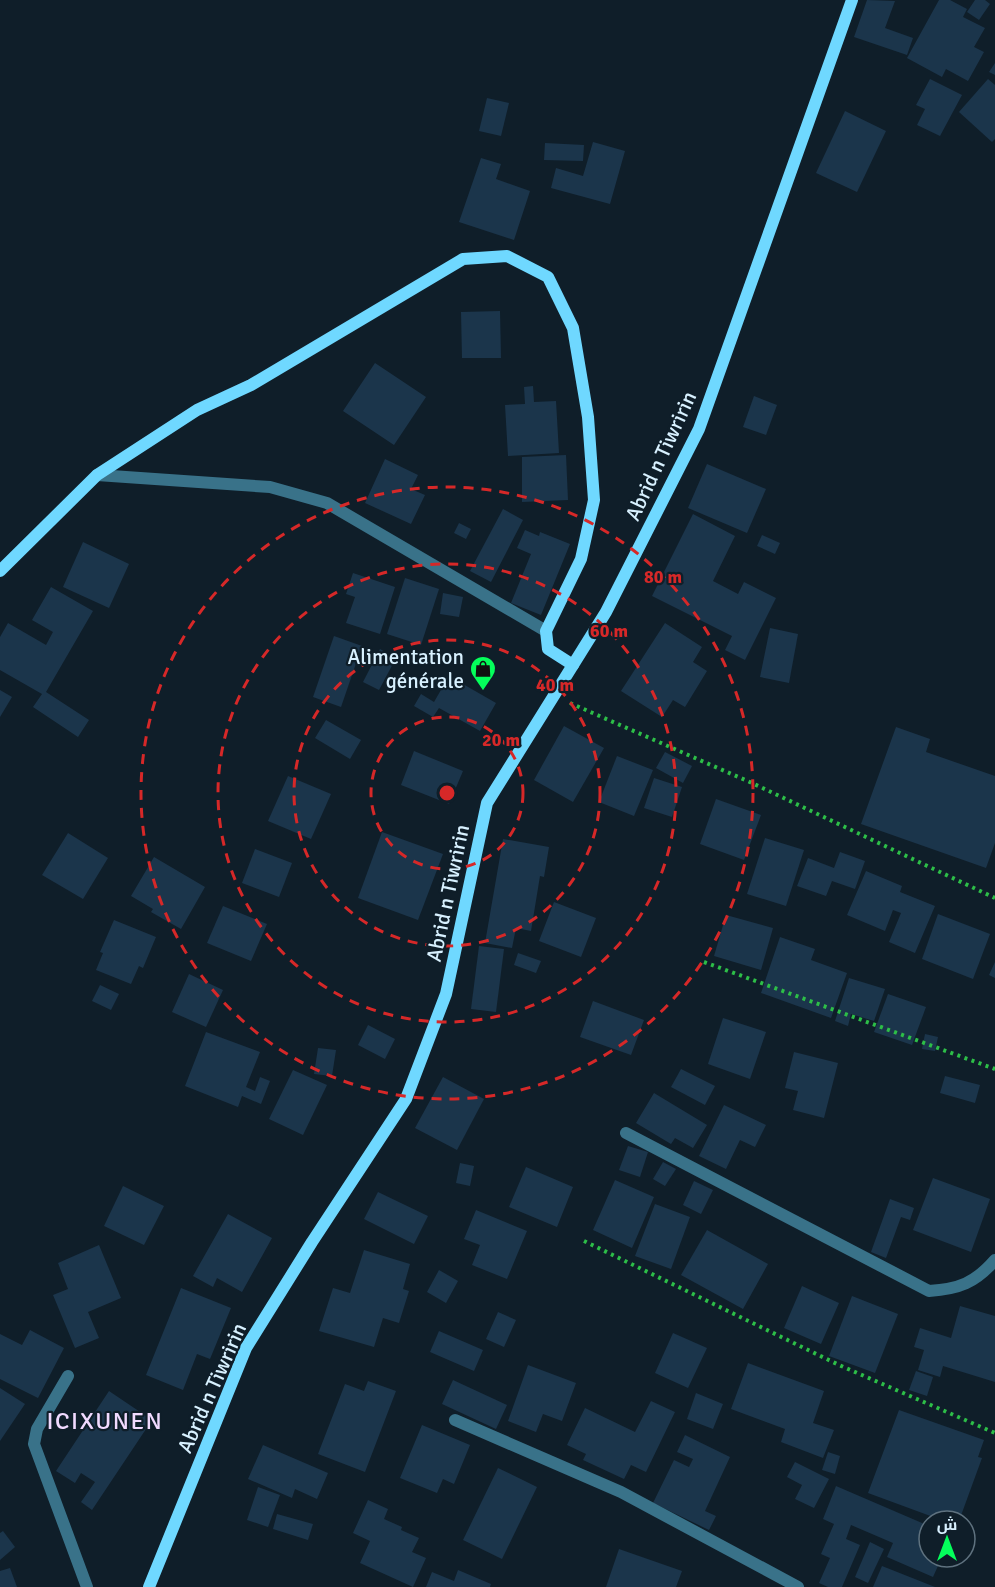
<svg xmlns="http://www.w3.org/2000/svg" width="995" height="1587" viewBox="0 0 995 1587" font-family="Signika,Cairo,sans-serif">
<style>
.building{fill:#1b354b}
.lines{fill:none;stroke-linecap:round;stroke-linejoin:round}
.path{stroke:#2dbe48;stroke-width:4;stroke-dasharray:3 4.5;stroke-linecap:butt}
.street{stroke:#397289;stroke-width:12}
.secondary{stroke:#6fd8ff;stroke-width:12}
.ring{fill:none;stroke:#d62828;stroke-width:3;stroke-dasharray:10 8}
.labels{text-anchor:middle;dominant-baseline:central;stroke-width:4.5;stroke-linejoin:round;paint-order:stroke}
.street-label{font-size:21px;fill:#d8f1ff;stroke:#0f1e29}
.poi-label{font-size:21px;fill:#d8f1ff;stroke:#0f1e29;text-anchor:end}
.quarter-label{font-size:24px;letter-spacing:1.5px;fill:#f1daff;stroke:#0f1e29}
.centre{fill:#d62828;stroke:#0f1e29;stroke-width:3}
.ring-label{font-size:18px;text-anchor:middle;font-weight:bold;fill:#d62828;stroke:#0f1e29;stroke-width:4.5;stroke-linejoin:round;paint-order:stroke}
</style>
<rect width="100%" height="100%" fill="#0f1e29"/>
<g class="building">
<path d="M867,0L895,1L885,28L913,38L907,55L854,37Z"/>
<path d="M939,0H950L967,9L963,17L985,28L974,47L984,52L968,81L946,69L942,77L907,58Z"/>
<path d="M975,0H985L990,4L979,20L967,12Z"/>
<path d="M995,63V75L989,72Z"/>
<path d="M930,79L962,95L940,136L917,125L925,109L916,105Z"/>
<path d="M988,79L995,85V139L992,142L959,112Z"/>
<path d="M487,98L509,103L501,136L479,131Z"/>
<path d="M845,111L886,131L857,192L816,173Z"/>
<path d="M593,142L625,151L610,204L551,188L556,168L583,176Z"/>
<path d="M545,143L584,145L583,161L544,160Z"/>
<path d="M481,158L501,164L496,179L530,191L514,240L459,222Z"/>
<path d="M500,311L501,358H462L461,312Z"/>
<path d="M375,363L426,397L394,445L343,411Z"/>
<path d="M533,386L534,402L556,401L559,453L508,456L505,405L525,404L524,387Z"/>
<path d="M754,396L777,405L766,435L743,427Z"/>
<path d="M566,455L568,500L522,502V457Z"/>
<path d="M385,459L418,475L411,489L425,495L411,524L365,503Z"/>
<path d="M707,464L766,489L747,533L688,508Z"/>
<path d="M503,509L523,520L491,582L470,571Z"/>
<path d="M693,514L735,536L713,581L738,594L744,582L776,598L745,660L725,650L732,636L652,596Z"/>
<path d="M459,523L471,529L466,539L454,533Z"/>
<path d="M525,530L539,536L540,532L570,544L541,615L511,603L531,554L517,548Z"/>
<path d="M762,535L780,543L775,554L757,546Z"/>
<path d="M83,542L129,564L109,608L63,587Z"/>
<path d="M353,573L395,587L380,634L346,623L355,597L346,594Z"/>
<path d="M405,578L439,589L421,645L387,634Z"/>
<path d="M51,587L93,611L46,692L89,720L78,737L33,707L42,694L0,670V637L8,623L46,645L53,632L32,620Z"/>
<path d="M443,593L463,597L459,617L440,614Z"/>
<path d="M665,623L702,647L693,662L707,671L685,707L673,700L662,717L621,691Z"/>
<path d="M770,628L798,634L789,683L760,677Z"/>
<path d="M334,636L362,646L341,707L313,697Z"/>
<path d="M380,649L396,658L379,690L363,682Z"/>
<path d="M449,676L496,703L480,731L439,708L433,717L414,706L421,694L434,702Z"/>
<path d="M0,690L12,697L0,717Z"/>
<path d="M326,720L361,740L350,759L315,738Z"/>
<path d="M564,726L604,748L573,802L534,780Z"/>
<path d="M896,727L930,739L926,752L995,776V843L986,868L861,824Z"/>
<path d="M414,751L463,771L449,804L401,785Z"/>
<path d="M665,752L692,766L683,783L656,768Z"/>
<path d="M617,756L653,770L634,816L599,802Z"/>
<path d="M288,776L331,794L311,839L268,821Z"/>
<path d="M654,778L682,787L672,817L644,808Z"/>
<path d="M716,799L761,815L744,860L700,844Z"/>
<path d="M382,832L443,854L418,920L358,898Z"/>
<path d="M68,833L108,858L83,899L42,875Z"/>
<path d="M765,838L804,850L786,906L747,894Z"/>
<path d="M503,839L549,847L544,877L540,876L531,931L516,928L512,948L485,943Z"/>
<path d="M255,849L292,863L279,897L242,883Z"/>
<path d="M840,852L865,861L855,889L832,881L826,896L797,886L808,858L834,868Z"/>
<path d="M154,857L205,887L181,929L151,912L153,909L131,896Z"/>
<path d="M866,871L902,886L900,892L935,906L915,953L889,942L901,913L893,910L885,931L847,915Z"/>
<path d="M554,902L596,918L581,957L539,941Z"/>
<path d="M223,906L267,924L251,961L207,943Z"/>
<path d="M938,914L990,934L973,979L922,959Z"/>
<path d="M726,915L773,928L761,970L714,956Z"/>
<path d="M114,920L156,937L143,968L139,966L131,984L96,970L103,953L100,952Z"/>
<path d="M780,937L815,949L811,960L847,973L831,1018L761,993Z"/>
<path d="M479,946L504,949L496,1012L471,1009Z"/>
<path d="M518,953L541,961L536,973L514,965Z"/>
<path d="M995,962V978L989,975Z"/>
<path d="M189,974L223,990L206,1027L172,1012Z"/>
<path d="M849,978L885,989L874,1021L851,1014L848,1026L835,1021Z"/>
<path d="M100,985L119,994L111,1010L92,1001Z"/>
<path d="M888,994L926,1007L912,1045L874,1032Z"/>
<path d="M593,1001L644,1020L631,1055L580,1037Z"/>
<path d="M723,1018L766,1032L750,1079L708,1064Z"/>
<path d="M368,1025L395,1039L385,1059L358,1045Z"/>
<path d="M206,1032L260,1052L246,1087L255,1091L260,1077L270,1081L261,1104L242,1096L238,1107L185,1086Z"/>
<path d="M925,1034L938,1037L935,1051L922,1049Z"/>
<path d="M318,1048L336,1050L332,1076L314,1074Z"/>
<path d="M794,1052L838,1063L824,1118L793,1110L798,1091L785,1088Z"/>
<path d="M681,1069L715,1086L705,1105L671,1087Z"/>
<path d="M293,1070L327,1085L303,1135L269,1119Z"/>
<path d="M945,1076L980,1085L975,1103L940,1093Z"/>
<path d="M443,1077L484,1099L457,1150L415,1128Z"/>
<path d="M654,1093L707,1125L693,1148L675,1138L671,1144L636,1123Z"/>
<path d="M724,1105L766,1125L755,1147L740,1140L726,1169L699,1156Z"/>
<path d="M628,1146L648,1152L640,1177L619,1170Z"/>
<path d="M663,1162L676,1169L665,1186L653,1179Z"/>
<path d="M460,1163L474,1166L470,1186L456,1183Z"/>
<path d="M526,1167L573,1187L557,1227L509,1207Z"/>
<path d="M933,1178L990,1199L971,1252L913,1230Z"/>
<path d="M615,1180L654,1197L632,1248L593,1230Z"/>
<path d="M694,1181L713,1190L701,1214L683,1205Z"/>
<path d="M123,1186L164,1206L144,1245L104,1226Z"/>
<path d="M378,1192L428,1216L414,1244L364,1219Z"/>
<path d="M890,1199L914,1208L910,1220L901,1217L886,1258L871,1252Z"/>
<path d="M655,1204L690,1217L671,1269L635,1256Z"/>
<path d="M476,1210L527,1231L507,1279L472,1265L480,1245L464,1239Z"/>
<path d="M228,1214L272,1238L242,1292L217,1278L213,1287L193,1276Z"/>
<path d="M707,1230L768,1264L743,1309L681,1275Z"/>
<path d="M99,1245L121,1298L88,1312L99,1338L75,1348L53,1295L68,1289L58,1263Z"/>
<path d="M364,1250L410,1264L403,1289L409,1291L399,1323L383,1318L374,1347L319,1331L333,1288L350,1293Z"/>
<path d="M439,1270L458,1281L446,1303L427,1292Z"/>
<path d="M802,1286L839,1303L821,1344L784,1328Z"/>
<path d="M181,1288L231,1308L210,1359L197,1354L183,1390L146,1375Z"/>
<path d="M852,1296L898,1314L875,1373L829,1356Z"/>
<path d="M960,1306L995,1316V1382L943,1366L940,1377L918,1370L924,1350L914,1347L920,1328L951,1338Z"/>
<path d="M498,1312L516,1320L504,1347L486,1339Z"/>
<path d="M30,1330L64,1348L38,1398L0,1379V1334L22,1345Z"/>
<path d="M439,1331L483,1350L474,1371L430,1352Z"/>
<path d="M673,1333L707,1348L688,1388L655,1373Z"/>
<path d="M748,1363L824,1391L813,1423L834,1430L823,1458L781,1442L785,1429L731,1409Z"/>
<path d="M528,1365L576,1383L562,1421L543,1414L536,1432L508,1421Z"/>
<path d="M916,1371L933,1377L927,1396L909,1390Z"/>
<path d="M453,1380L507,1405L496,1429L442,1404Z"/>
<path d="M368,1381L396,1391L365,1472L318,1454L345,1384L364,1391Z"/>
<path d="M0,1388L25,1404L0,1441Z"/>
<path d="M109,1391L152,1420L92,1510L81,1502L95,1482L81,1473L75,1483L56,1471Z"/>
<path d="M696,1393L723,1404L713,1429L687,1419Z"/>
<path d="M651,1401L675,1412L646,1472L631,1465L624,1479L583,1460L586,1454L567,1445L585,1408L635,1432Z"/>
<path d="M899,1410L984,1440L978,1457L982,1458L959,1521H944L868,1493Z"/>
<path d="M422,1425L470,1445L454,1484L443,1479L437,1493L400,1478Z"/>
<path d="M685,1435L730,1457L705,1511L716,1516L709,1530L653,1503L674,1460L689,1467L693,1459L677,1452Z"/>
<path d="M263,1445L328,1473L317,1499L295,1489L292,1498L248,1479Z"/>
<path d="M828,1452L840,1456L835,1474L822,1470Z"/>
<path d="M795,1462L829,1479L814,1508L795,1499L802,1485L787,1477Z"/>
<path d="M498,1468L537,1487L502,1559L463,1540Z"/>
<path d="M836,1486L929,1526V1557H942L933,1577L887,1557L893,1543L851,1525L846,1539L860,1545L842,1587H828L819,1583L830,1558L821,1554L834,1524L823,1519Z"/>
<path d="M258,1487L280,1495L268,1527L247,1520Z"/>
<path d="M368,1500L388,1509L384,1519L402,1527L401,1530L419,1538L412,1552L426,1558L413,1587L360,1563L370,1541L353,1533Z"/>
<path d="M277,1514L313,1524L308,1540L273,1529Z"/>
<path d="M3,1531L15,1547L0,1560V1533Z"/>
<path d="M870,1542L884,1549L868,1583L855,1577Z"/>
<path d="M619,1549L682,1571L676,1587H606Z"/>
<path d="M882,1566L935,1587H873Z"/>
<path d="M10,1568L17,1587H0V1571Z"/>
<path d="M458,1570L491,1584L490,1587H426L432,1572L454,1581Z"/>
</g>
<g class="lines">
<g class="path">
<path d="M570,703L752,783L995,898"/>
<path d="M704,962L995,1069"/>
<path d="M584,1241L839,1365L995,1433"/>
</g>
<g class="street">
<path d="M97,475L270,487L327,503L546,631"/>
<path d="M626,1133L929,1291C959,1289 975,1283 995,1260"/>
<path d="M68,1376L37,1429L34,1444L87,1587"/>
<path d="M455,1420L621,1492L798,1587"/>
</g>
<g class="secondary">
<path d="M0,571L97,475L197,410L251,385L463,259L507,256L548,277L573,328L588,417L594,500L581,559L546,631L548,649L573,665"/>
<path d="M149,1587L246,1348L312,1242L406,1099L446,994L487,803L606,612L699,429L852,0"/>
</g>
</g>
<g class="ring">
<circle cx="447" cy="793" r="76"/>
<circle cx="447" cy="793" r="153"/>
<circle cx="447" cy="793" r="229"/>
<circle cx="447" cy="793" r="306"/>
</g>
<defs>
<symbol id="shop-pin" viewBox="-11 -11 22 30"><path d="M0 17L-7.5 6A9.5 9.5 0 1 1 7.5 6Z" fill="#04ff5b" stroke="#0f1e29"/><path d="M-5-2.5h2.3a2.7 3.5 0 0 1 5.4 0H5L5.5 6h-11ZM-1.5-2.5h3a1.5 2.3 0 0 0-3 0Z" fill="#111"/></symbol>
</defs>
<g fill-rule="evenodd">
<use href="#shop-pin" x="468" y="654" width="30" height="40"/>
</g>
<g class="labels">
<g class="street-label">
<text transform="translate(661 456) rotate(-65)">Abrid n Tiwririn</text>
<text transform="translate(448 893) rotate(-78)">Abrid n Tiwririn</text>
<text transform="translate(212 1388) rotate(-66)">Abrid n Tiwririn</text>
</g>
<g class="poi-label">
<text x="464" y="657">Alimentation<tspan x="464" dy="24">générale</tspan></text>
</g>
<g class="quarter-label">
<text x="105" y="1421">ICIXUNEN</text>
</g>
</g>
<circle cx="447" cy="793" r="9" class="centre"/>
<g class="ring-label">
<text x="663" y="583">80 m</text>
<text x="609" y="637">60 m</text>
<text x="555" y="691">40 m</text>
<text x="501" y="746">20 m</text>
</g>
<g transform="translate(947 1539)"><circle r="28" fill="#0f1e29" stroke="#5f727f" stroke-width="1.5"/>
<path d="M0-4.5L10 22L0 15L-10 22Z" fill="#04ff5b"/>
<text y="-9" font-size="16" font-weight="bold" text-anchor="middle" fill="#d8f1ff">ش</text>
</g>
</svg>
